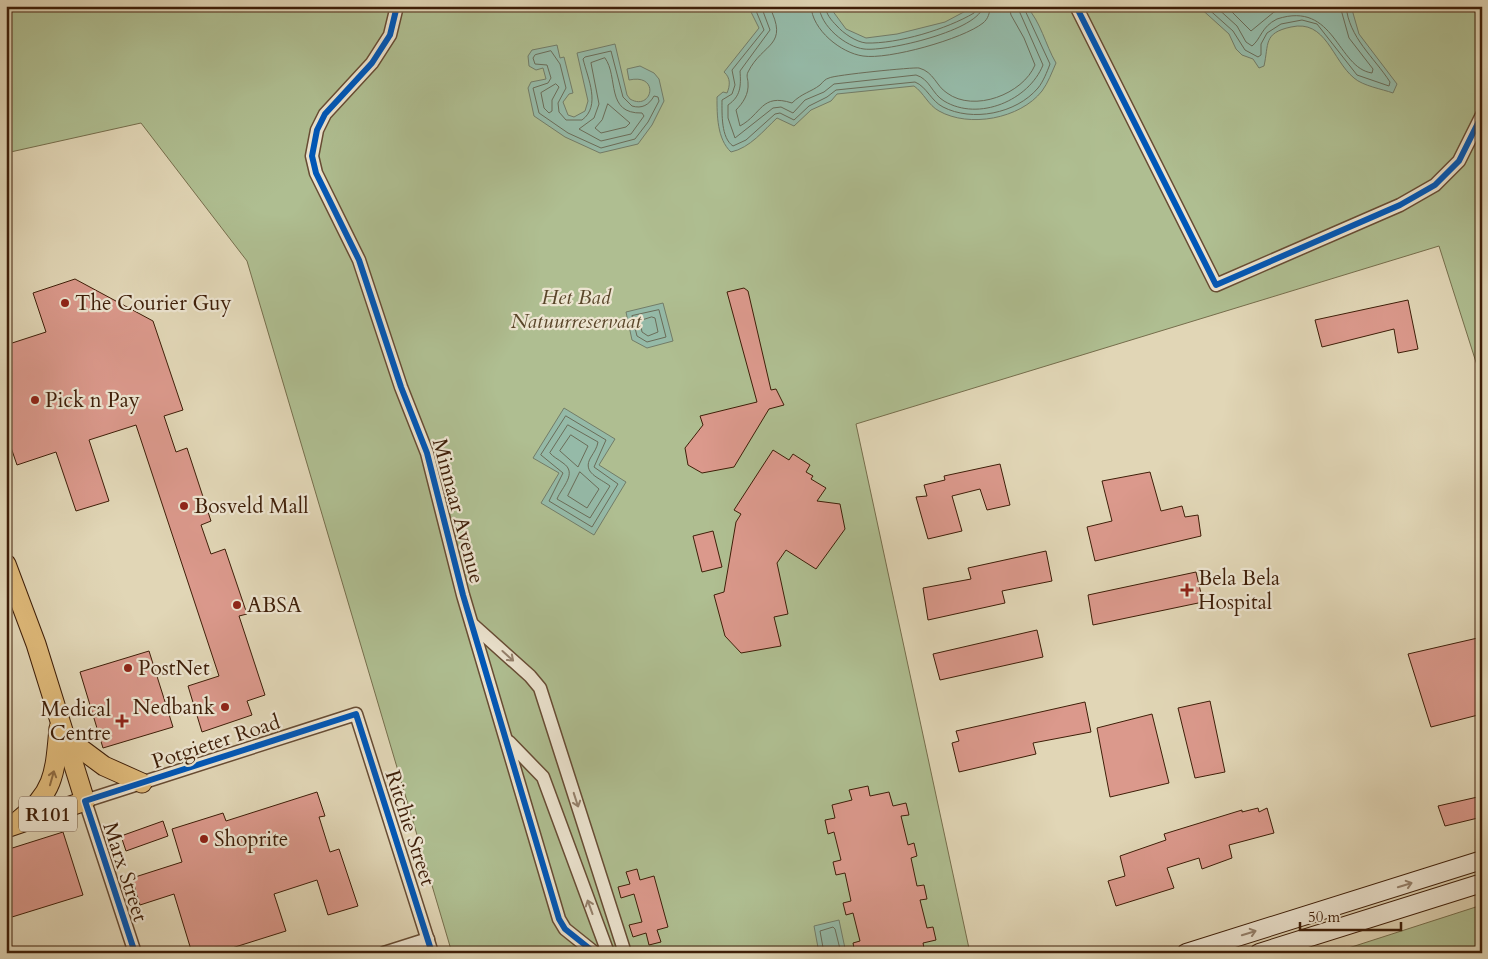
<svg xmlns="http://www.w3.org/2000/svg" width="1488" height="959" viewBox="0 0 1488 959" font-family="Cardo,serif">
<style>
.green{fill:#afbe91;stroke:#766e4c}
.water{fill:#95baa8;stroke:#727c68}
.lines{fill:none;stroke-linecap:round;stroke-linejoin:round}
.shore{stroke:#6a6c58;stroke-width:1}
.building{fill:#db998c;stroke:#3e1e08}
.street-casing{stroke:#674c34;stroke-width:15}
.secondary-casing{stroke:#3e1e08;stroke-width:20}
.primary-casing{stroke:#3e1e08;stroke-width:21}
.street{stroke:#ece4d0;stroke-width:12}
.secondary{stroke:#ece4d0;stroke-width:18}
.primary{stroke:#e0bb7b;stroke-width:19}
.cycleway-casing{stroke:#ece4d0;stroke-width:9}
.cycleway{stroke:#0057b8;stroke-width:6}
.oneway{stroke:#95816c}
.oneway2{stroke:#8f6c42}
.poi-dot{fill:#8f2418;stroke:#ece4d0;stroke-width:2}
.labels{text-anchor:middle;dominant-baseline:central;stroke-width:4.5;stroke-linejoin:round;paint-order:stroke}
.shield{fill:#ece4d0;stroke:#725944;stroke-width:1}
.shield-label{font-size:20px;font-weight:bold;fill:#3e1e08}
.park-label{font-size:21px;font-style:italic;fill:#5a462a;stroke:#ece4d0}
.poi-label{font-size:21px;fill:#3e1e08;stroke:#ece4d0;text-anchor:start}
.street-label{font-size:21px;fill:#3e1e08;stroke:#ece4d0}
</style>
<rect width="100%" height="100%" fill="#e1d6b6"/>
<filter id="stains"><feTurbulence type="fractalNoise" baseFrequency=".004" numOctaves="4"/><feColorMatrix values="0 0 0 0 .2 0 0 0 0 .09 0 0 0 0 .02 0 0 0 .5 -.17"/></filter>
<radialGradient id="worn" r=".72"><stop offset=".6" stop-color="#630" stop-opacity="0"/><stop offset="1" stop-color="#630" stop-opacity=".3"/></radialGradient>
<g class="green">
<path d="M6,6H1482V381L1439,246L856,424L970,953H452L247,261L141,123L6,153Z"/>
<path d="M1482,905V953H1333Z"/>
</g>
<g class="water">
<path d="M748,6H829L846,29L866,38L897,34L945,22L975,6H1026C1041,22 1045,44 1056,63C1052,72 1048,83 1042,91C1020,119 969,128 939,111C928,105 924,93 914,86L837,94L831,101L811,110L794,126L777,118C764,130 750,148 731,152C717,139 717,115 717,97L723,92L727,93C730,86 731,78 724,72L759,28Z"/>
<path d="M1198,6H1351L1359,34L1397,84L1393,93C1382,89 1363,86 1354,78C1332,60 1326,19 1291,27C1263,33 1269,44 1264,66L1259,68L1253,59L1242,55L1236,49L1229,34Z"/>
<path d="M615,44L627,95L630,99C652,112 661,73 629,80L627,69L640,66L654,73L659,79L664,101L652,125L638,144L600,153L565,137L534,116L528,88L531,82L546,79L543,68L536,70L529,66L528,56L532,50L557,45L560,58L564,57L573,93L569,94L563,102L568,115L574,117L585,111L588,101L577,53Z"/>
<path d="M663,303L673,341L647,348L632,340L626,312Z"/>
<path d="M564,408L615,439L599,465L626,482L594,535L541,503L559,473L533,458Z"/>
<path d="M839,920L846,953H819L814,926Z"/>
</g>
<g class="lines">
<g class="shore">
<path d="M754,6L764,30L732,70L735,85L732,94L722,100C722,114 721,138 733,146L746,140L775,114L780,113L794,120L809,106L827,97L836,90L915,82C927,87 931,101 943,107C972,122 1016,114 1038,88C1043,82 1047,72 1050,64L1023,6"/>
<path d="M761,6L770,30L740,71C741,86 741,96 728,105V118L735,138L773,108L781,107L793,113L805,100L824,92L834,84L916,75C930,79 932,94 944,101C979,122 1029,100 1043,65L1017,6"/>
<path d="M769,6C790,47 763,42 748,72C746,76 748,79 748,83C749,94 743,103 736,110L740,126C762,114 761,93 792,103C802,93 811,92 820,85C823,82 825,79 829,78C834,75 914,67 919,68C934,72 936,86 947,93C974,113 1023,94 1035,65L1024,38L1011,15L1009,6"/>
<path d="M811,6C812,30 841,53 863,56C888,60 963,39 983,23C988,19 990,13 990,6"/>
<path d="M819,6C820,26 846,47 864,49C886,52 981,30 983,6"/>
<path d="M825,6C826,14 831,20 837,26C843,33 856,42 866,43C898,44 947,29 974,13L976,6"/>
<path d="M1205,6L1233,31L1245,50L1258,57L1261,55V44L1267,33L1281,24L1302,20L1317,24L1357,75L1389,86L1390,82C1374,57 1349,38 1346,6"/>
<path d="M1215,6L1237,26L1246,42L1252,46C1261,39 1261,27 1277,19C1335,0 1337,68 1372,73L1373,69L1349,38L1340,6"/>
<path d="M1226,6L1251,31L1274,12L1296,6"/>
<path d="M551,51L560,64L566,88L558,103L559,112L566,120H582C601,106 588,79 583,59L585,57L611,51L623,97L632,106C642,109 649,105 654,96L658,97L659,101L648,122L635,139L601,148L568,133L539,113L533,88L548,83L551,78L547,65L535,64L533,58L535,55Z"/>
<path d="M605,58C619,77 605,114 642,113L644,116L631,134L601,141L579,129L594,118L599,104L591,63Z"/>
<path d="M556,84L559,87L552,100V111L549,113L544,108L541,93Z"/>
<path d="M608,104L630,123L626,127L601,133L595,128L602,120Z"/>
<path d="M659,310L666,337L647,342L637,336L632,316Z"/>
<path d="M652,317L655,318L658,332L648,336L642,332L640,321Z"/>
<path d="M566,416L606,440L594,467L618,484L592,527L549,501L563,473L541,455Z"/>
<path d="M568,425L598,442C597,448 594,452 591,457C581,473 600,478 610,486L590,518L557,499C562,487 578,473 563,463C558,459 553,457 550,453Z"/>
<path d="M571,435L588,446L578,467L560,451Z"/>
<path d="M580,472L599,489L587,508L568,496Z"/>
<path d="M824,953L820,931L833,927L835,929L841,953"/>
</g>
</g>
<g class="building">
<path d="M75,279L153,321L183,410L164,416L176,452L187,448L211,521L201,525L211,554L225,549L247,614L239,616L265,695L247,701L252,715L202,732L188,686L219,676L136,425L89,440L109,501L76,511L56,452L17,465L6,433V345L46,332L33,293Z"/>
<path d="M744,288L748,291L771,390L776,389L784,405L769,409L734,467L702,473L688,465L685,448L703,425L700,416L757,402L727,292Z"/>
<path d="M1408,300L1418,349L1398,353L1394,329L1322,347L1315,320Z"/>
<path d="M773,450L789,460L793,454L810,465L806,472L813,476L811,479L826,488L817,501L840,504L845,529L816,569L786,550L777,563L788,614L774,617L781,646L741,653L725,636L714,595L724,592L736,522L741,514L734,510Z"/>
<path d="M1000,464L1010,505L987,510L980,489L952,496L962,531L928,539L916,497L927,496L924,485L945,480L944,476Z"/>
<path d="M1150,472L1161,511L1182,506L1185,517L1198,515L1201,536L1095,561L1087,527L1112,521L1102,481Z"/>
<path d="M713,531L722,567L702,572L693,536Z"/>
<path d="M1046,551L1052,581L1002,591L1005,603L928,620L923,588L971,579L968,568Z"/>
<path d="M1196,572L1203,602L1093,625L1088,595Z"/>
<path d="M1037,630L1043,657L940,680L933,654Z"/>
<path d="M1482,637V714L1431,727L1408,654Z"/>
<path d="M149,651L173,727L103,748L80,672Z"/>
<path d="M1210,701L1225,772L1195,778L1178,708Z"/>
<path d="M1085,702L1091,732L1033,743L1036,754L959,772L952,743L959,741L956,731Z"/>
<path d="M1152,714L1169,783L1110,797L1097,728Z"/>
<path d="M868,786L870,796L889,792L893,806L906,803L909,815L901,816L908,845L914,843L917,856L911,858L917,886L924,885L927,899L920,900L927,928L933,927L936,940L923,943L925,953H855L853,943L860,941L853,913L846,915L843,903L851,901L845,873L836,875L833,862L841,860L834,832L828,834L825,820L835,818L832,805L852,800L849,790Z"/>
<path d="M317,792L325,816L319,817L330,852L339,849L358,906L328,915L317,880L274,894L286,931L216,953H192L174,894L140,905L132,878L182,862L172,829L223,813L226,821Z"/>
<path d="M1482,796V817L1445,826L1438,806Z"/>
<path d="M1258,808L1259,812L1267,808L1274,833L1229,845L1232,858L1202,869L1199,858L1167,868L1174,888L1116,906L1108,881L1125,876L1120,856L1166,840L1164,834L1242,810V812Z"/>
<path d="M163,821L168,836L126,851L121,836Z"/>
<path d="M63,832L83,895L12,917L6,898V850Z"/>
<path d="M637,869L640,880L654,876L668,927L657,930L661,942L649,945L646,933L633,937L629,925L642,922L634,894L621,898L618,887L630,884L626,872Z"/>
</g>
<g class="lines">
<defs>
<g id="street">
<path d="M397,6L390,35L372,63L325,114L317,130L312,156L316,173L359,260L401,387L427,453L463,595L559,919L565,929L595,953"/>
<path d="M1076,6L1216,285L1400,205L1435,185L1459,161L1482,115"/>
<path d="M472,624L530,676L540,688L625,953"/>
<path d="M509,742L543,777L608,953"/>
<path d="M135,953L85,801L356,714L432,953"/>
<path d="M384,953L428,939"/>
</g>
<g id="secondary">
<path d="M1186,953L1482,860"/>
<path d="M1259,953L1482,883"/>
</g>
<g id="primary">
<path d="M6,564L36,644L85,801L6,828"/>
<path d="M65,737L104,766L142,783"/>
<path d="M19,820C55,792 55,772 59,728"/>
</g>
</defs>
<use href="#street" class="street-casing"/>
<use href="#secondary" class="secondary-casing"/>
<use href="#primary" class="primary-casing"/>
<use href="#street" class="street"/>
<use href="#secondary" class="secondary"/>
<use href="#primary" class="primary"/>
<defs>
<g id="cycleway">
<path d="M397,6L390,35L372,63L325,114L317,130L312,156L316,173L359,260L401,387L427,453L463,595L559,919L565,929L595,953"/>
<path d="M1076,6L1216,285L1400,205L1435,185L1459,161L1482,115"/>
<path d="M135,953L85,801L356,714L432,953"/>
</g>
</defs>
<use href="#cycleway" class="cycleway-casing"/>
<use href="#cycleway" class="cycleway"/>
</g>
<defs><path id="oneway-shaft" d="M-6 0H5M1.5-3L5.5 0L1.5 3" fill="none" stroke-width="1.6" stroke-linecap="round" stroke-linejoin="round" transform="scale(1.25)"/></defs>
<g class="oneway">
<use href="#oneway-shaft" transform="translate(508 656) rotate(42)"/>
<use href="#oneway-shaft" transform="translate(576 800) rotate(72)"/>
<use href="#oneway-shaft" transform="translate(1405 885) rotate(-17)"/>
<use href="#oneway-shaft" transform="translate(590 907) rotate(-110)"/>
<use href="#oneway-shaft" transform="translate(1249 933) rotate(-17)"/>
</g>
<use class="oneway2" href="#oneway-shaft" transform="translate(52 778) rotate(-74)"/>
<g class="poi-dot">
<circle cx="65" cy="303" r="5"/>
<circle cx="35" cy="400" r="5"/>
<circle cx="184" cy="506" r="5"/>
<path d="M1184.5 582.5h5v5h5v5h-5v5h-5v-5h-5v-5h5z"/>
<circle cx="237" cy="605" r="5"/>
<circle cx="128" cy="668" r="5"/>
<circle cx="225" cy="707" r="5"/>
<path d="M119.5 713.5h5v5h5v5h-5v5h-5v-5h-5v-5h5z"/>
<circle cx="204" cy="839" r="5"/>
</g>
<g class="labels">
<rect class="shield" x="19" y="796.5" width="58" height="35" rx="4"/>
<g class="shield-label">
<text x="48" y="814">R101</text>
</g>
<g class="park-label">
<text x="576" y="297">Het Bad<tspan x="576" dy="24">Natuurreservaat</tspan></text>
</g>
<g class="poi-label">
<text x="75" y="303">The Courier Guy</text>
<text x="45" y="400">Pick n Pay</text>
<text x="194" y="506">Bosveld Mall</text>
<text x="1198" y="578">Bela Bela<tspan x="1198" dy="24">Hospital</tspan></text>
<text x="247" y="605">ABSA</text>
<text x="138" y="668">PostNet</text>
<text x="215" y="707" text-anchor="end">Nedbank</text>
<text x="111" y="709" text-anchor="end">Medical<tspan x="111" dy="24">Centre</tspan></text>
<text x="214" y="839">Shoprite</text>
</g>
<g class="street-label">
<text transform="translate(458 511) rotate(75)">Minnaar Avenue</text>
<text transform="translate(216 742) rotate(-18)">Potgieter Road</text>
<text transform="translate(410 828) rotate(72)">Ritchie Street</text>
<text transform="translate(125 872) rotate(72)">Marx Street</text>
</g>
</g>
<rect width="1488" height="959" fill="none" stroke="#e1d6b6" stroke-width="25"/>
<rect x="8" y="8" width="1473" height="944" fill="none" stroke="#3e1e08" stroke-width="2.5"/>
<rect x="12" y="12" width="1463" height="934" fill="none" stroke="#3e1e08"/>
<path d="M1300 922v8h101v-8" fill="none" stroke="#3e1e08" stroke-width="2.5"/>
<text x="1308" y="922" font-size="15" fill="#3e1e08" stroke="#ece4d0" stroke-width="4" paint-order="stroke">50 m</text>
<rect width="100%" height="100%" filter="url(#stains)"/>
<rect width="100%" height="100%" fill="url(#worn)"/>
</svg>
